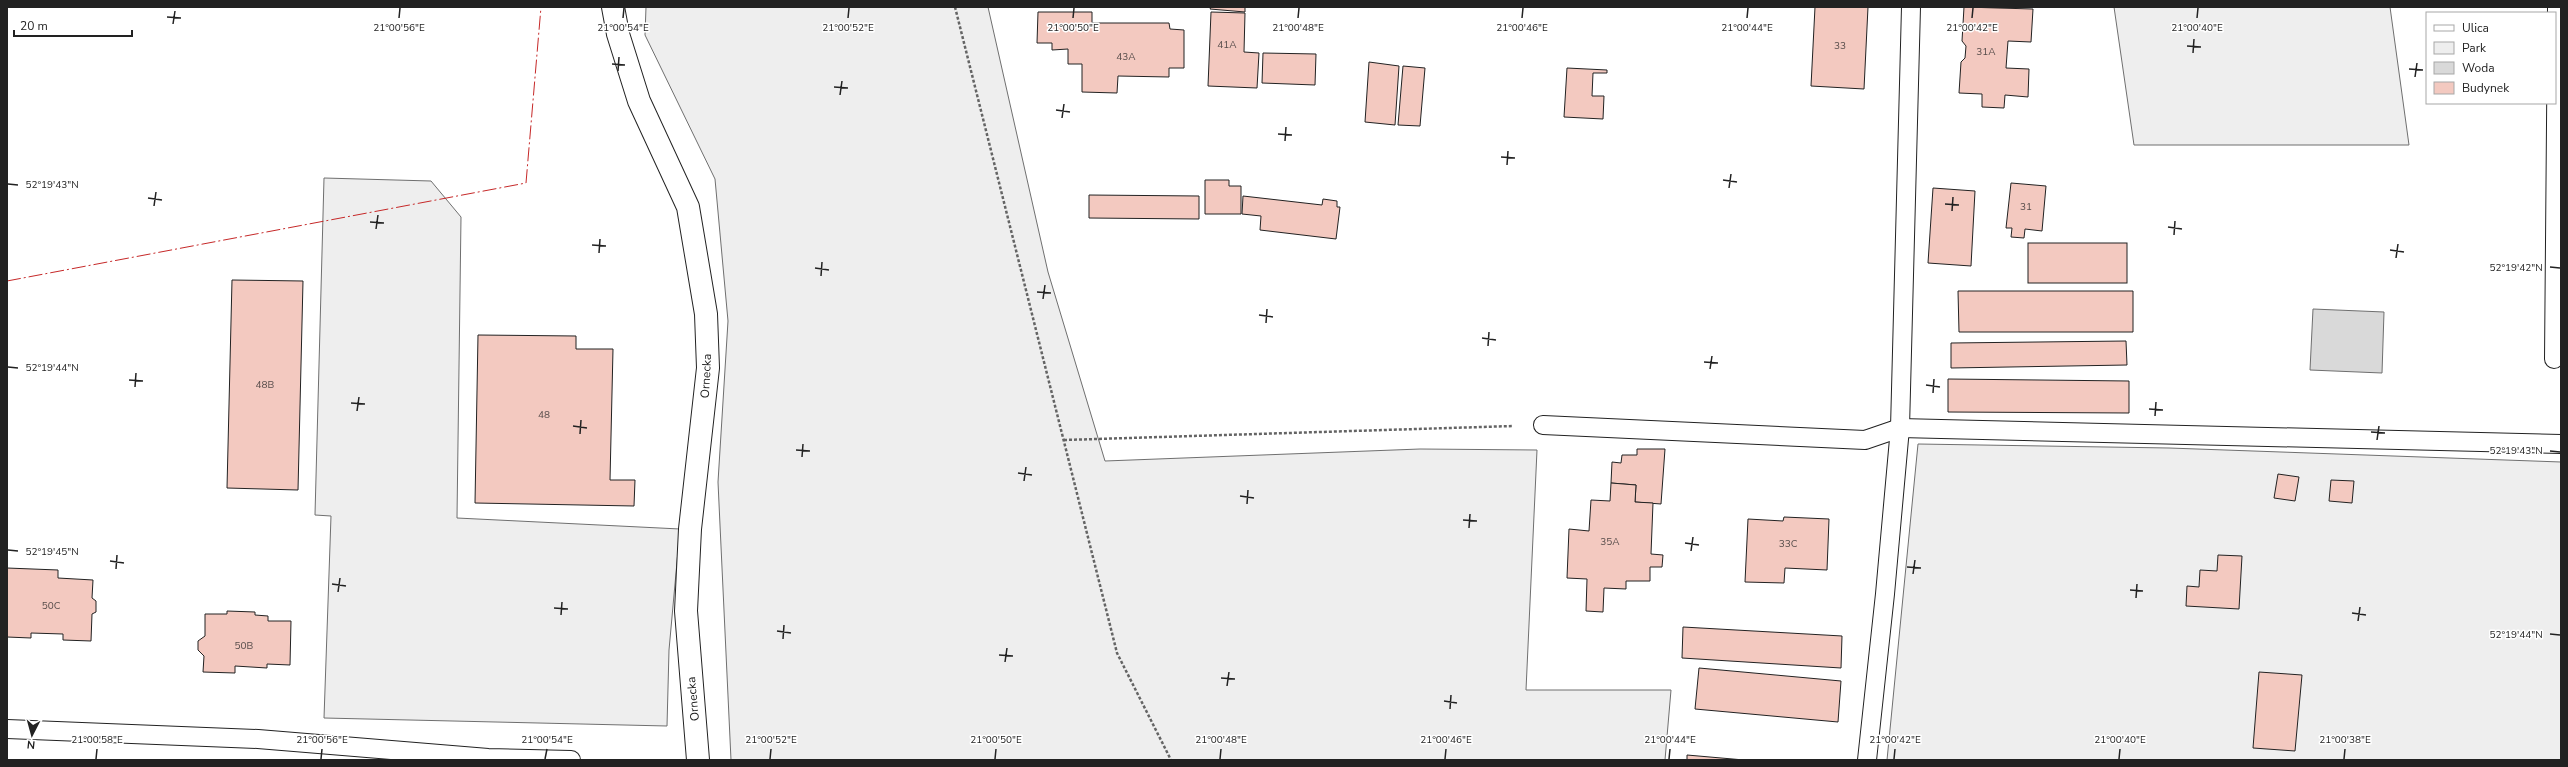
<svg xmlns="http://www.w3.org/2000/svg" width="2568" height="767" viewBox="0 0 2568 767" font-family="'Nunito Sans',sans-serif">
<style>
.green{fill:#eee;stroke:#6f6f6f}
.water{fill:#d9d9d9;stroke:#6f6f6f}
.building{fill:#f3c9c0;stroke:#222}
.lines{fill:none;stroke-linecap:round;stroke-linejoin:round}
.service-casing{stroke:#222;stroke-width:20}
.minor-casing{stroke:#222;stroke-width:24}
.path{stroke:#646464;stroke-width:2.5;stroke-dasharray:3 2;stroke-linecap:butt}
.service{stroke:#fff;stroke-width:18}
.minor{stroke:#fff;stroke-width:22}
.power{stroke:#c62828;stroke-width:1;stroke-dasharray:14 3 2 3;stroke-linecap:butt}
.ticks{fill:none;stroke:#222;stroke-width:1.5}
.labels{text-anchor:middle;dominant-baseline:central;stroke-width:3;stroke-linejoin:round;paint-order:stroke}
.number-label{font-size:10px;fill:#564c4a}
.street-label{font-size:12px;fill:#222;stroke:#fff}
.ticks-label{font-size:10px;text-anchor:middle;fill:#222;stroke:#fff;stroke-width:3;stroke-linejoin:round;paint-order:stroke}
</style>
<rect width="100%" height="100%" fill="#fff"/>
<g class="green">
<path d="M646,7H988L1048,272L1105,461L1420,449L1537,450L1526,690H1671L1665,760H731L718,482L728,321L715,179L645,35Z"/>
<path d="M2114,7H2390L2409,145H2134Z"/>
<path d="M324,178L431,181L461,217L457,518L680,529L669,650L667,726L324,718L331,516L315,515Z"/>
<path d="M1918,444L2169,448L2561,462V760H1887Z"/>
</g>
<path class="water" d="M2313,309L2384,312L2382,373L2310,370Z"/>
<g class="building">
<path d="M1211,7H1245V12L1210,9Z"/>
<path d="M1815,7H1868L1864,89L1811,86Z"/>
<path d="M1964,7L2033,9L2031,42L2008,41L2006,68L2029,69L2028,97L2005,95L2004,108L1982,107V94L1959,93L1961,62L1965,58L1966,46L1962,41Z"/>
<path d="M1038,12H1092V23H1169L1170,29L1184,30V68H1169V77L1118,76L1117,93L1082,92V64H1068V49L1052,50V43H1037Z"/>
<path d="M1211,12L1245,13L1244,52L1259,53L1257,88L1208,86Z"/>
<path d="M1263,53L1316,54L1315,85L1262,83Z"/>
<path d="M1369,62L1399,66L1395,125L1365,122Z"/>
<path d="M1403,66L1425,68L1420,126L1398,125Z"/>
<path d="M1567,68L1607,70V73H1593L1592,96H1604L1603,119L1564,117Z"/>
<path d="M1205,180H1229V186H1241V214H1205Z"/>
<path d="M2011,183L2046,186L2042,231L2025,229L2024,238L2011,237L2012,228H2006Z"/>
<path d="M1933,188L1975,191L1971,266L1928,263Z"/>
<path d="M1089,195L1199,196V219L1089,218Z"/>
<path d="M1243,196L1322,205L1323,199L1337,201V207H1340L1336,239L1260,230L1261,216L1242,214Z"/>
<rect x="2028" y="243" width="99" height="40"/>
<path d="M232,280L303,281L298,490L227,488Z"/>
<path d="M1958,291H2133V332H1959Z"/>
<path d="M478,335L576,336V349H613L610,480H635L634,506L475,503Z"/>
<path d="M2126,341L2127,365L1951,368V343Z"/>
<path d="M1948,379L2129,381V413L1948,412Z"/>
<path d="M1637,449H1665L1661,504L1635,502L1636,485L1611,483L1612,462L1621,463L1622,455H1637Z"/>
<path d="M2278,474L2299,477L2295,501L2274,498Z"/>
<path d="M2331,480L2354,481L2352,503L2329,501Z"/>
<path d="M1611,483L1636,485L1635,502L1653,503L1651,554L1663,555L1662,567H1650V581H1626V589L1604,588L1603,612L1586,611L1587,579L1567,578L1569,529L1589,531L1591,500L1610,501Z"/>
<path d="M1784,517L1829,519L1827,570L1785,568L1784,583L1745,582L1748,519L1783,521Z"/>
<path d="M2218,555L2242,556L2239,609L2186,606L2187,586L2199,587L2200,570L2217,571Z"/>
<path d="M7,568L58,570V578L93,580L92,598L96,601V612L92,614L91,641L63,640V634L31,633V638L7,637Z"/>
<path d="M227,611L255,612V615L268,616V621H291L290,665L267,664V668L235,666V673L203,672L204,656L198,650V641L205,636V614H227Z"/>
<path d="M1683,627L1842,636L1841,668L1682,658Z"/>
<path d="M1699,668L1841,681L1838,722L1695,709Z"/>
<path d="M2259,672L2302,675L2295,751L2253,748Z"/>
<path d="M1687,755L1744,760H1687Z"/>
</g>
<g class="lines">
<defs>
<g id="service">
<path d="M2554,359L2557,7"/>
<path d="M1543,425L1865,440L1900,428L2561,444"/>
<path d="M7,729L258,739L488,758L571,760"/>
<path d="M1867,760L1885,594L1900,428L1911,7"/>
</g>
<path id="minor" d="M613,7L618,34L639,101L688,207L706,314L708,368L690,529L686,611L698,760"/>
</defs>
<use href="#service" class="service-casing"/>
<use href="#minor" class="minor-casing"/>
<g class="path">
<path d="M955,7L1117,653L1171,760"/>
<path d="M1064,440L1513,426"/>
</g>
<use href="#service" class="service"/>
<use href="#minor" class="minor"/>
<path class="power" d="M7,281L526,183L541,7"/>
</g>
<path class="ticks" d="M167,17L181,18M399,18L400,8M623,18L624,8M848,18L849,8M1073,18L1074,8M1298,18L1299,8M1522,18L1523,8M1747,18L1748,8M1972,18L1973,8M2197,18L2198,8M173,24L175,11M2187,46L2201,47M2193,53L2194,39M612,64L625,65M2409,69L2423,70M618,71L619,57M2415,77L2417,63M834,87L848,88M840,95L842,81M1056,110L1070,112M1062,118L1064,104M1278,134L1292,135M1285,141L1286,127M1501,157L1515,158M1507,165L1508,151M1723,180L1737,182M8,184L18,185M1729,188L1731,174M148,198L162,200M1945,204L1959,205M154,206L156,192M1952,211L1953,197M370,222L384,223M2168,227L2182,229M376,229L378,215M2174,235L2175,221M592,245L606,246M2390,250L2404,252M599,253L600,239M2396,258L2398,244M2550,267L2560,268M815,268L829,270M821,276L822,262M1037,292L1051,293M1043,299L1045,285M1259,315L1273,317M1266,323L1267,309M1482,338L1496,340M1488,346L1489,332M1704,362L1718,363M8,367L18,368M1710,369L1712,356M129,380L143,381M1926,385L1940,387M135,387L136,373M1933,393L1934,379M351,403L365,404M2149,409L2163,410M357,411L359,397M2155,416L2156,402M573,426L587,428M2371,432L2385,433M580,434L581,420M2377,440L2379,426M796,450L810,451M2550,451L2560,452M802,457L803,444M1018,473L1032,475M1024,481L1026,467M1240,496L1254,498M1247,504L1248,490M1463,520L1477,521M1469,528L1470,514M1685,543L1699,545M8,550L18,551M1691,551L1693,537M110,561L124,563M1907,567L1921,568M116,569L117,555M1913,574L1915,560M332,584L346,586M2130,590L2143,591M338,592L340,578M2136,598L2137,584M554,608L568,609M2352,613L2366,615M561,615L562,602M2358,621L2360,607M777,631L791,633M2550,634L2560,635M783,639L784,625M999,655L1013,656M1005,662L1007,648M1221,678L1235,679M1227,686L1229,672M1444,701L1457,703M1450,709L1451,695M96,759L97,749M321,759L322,749M545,759L547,749M770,759L771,749M995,759L996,749M1220,759L1221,749M1445,759L1446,749M1669,759L1670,749M1894,759L1895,749M2119,759L2120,749M2344,759L2345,749"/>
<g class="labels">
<g class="number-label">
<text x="1227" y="45">41A</text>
<text x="1840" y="46">33</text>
<text x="1986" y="52">31A</text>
<text x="1126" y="57">43A</text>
<text x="2026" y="207">31</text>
<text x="265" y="385">48B</text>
<text x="544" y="415">48</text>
<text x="1610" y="542">35A</text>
<text x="1788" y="544">33C</text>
<text x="51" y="606">50C</text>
<text x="244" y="646">50B</text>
</g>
<g class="street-label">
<text transform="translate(706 376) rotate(-87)">Ornecka</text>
<text transform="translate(693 699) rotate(-95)">Ornecka</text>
</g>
</g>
<g class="ticks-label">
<text x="399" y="31">21°00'56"E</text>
<text x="623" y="31">21°00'54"E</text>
<text x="848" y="31">21°00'52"E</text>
<text x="1073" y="31">21°00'50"E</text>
<text x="1298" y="31">21°00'48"E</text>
<text x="1522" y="31">21°00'46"E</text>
<text x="1747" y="31">21°00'44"E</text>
<text x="1972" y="31">21°00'42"E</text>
<text x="2197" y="31">21°00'40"E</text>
<text x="52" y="188">52°19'43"N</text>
<text x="2516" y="271">52°19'42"N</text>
<text x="52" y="371">52°19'44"N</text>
<text x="2516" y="454">52°19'43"N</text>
<text x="52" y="555">52°19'45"N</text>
<text x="2516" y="638">52°19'44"N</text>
<text x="97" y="743">21°00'58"E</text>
<text x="322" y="743">21°00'56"E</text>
<text x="547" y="743">21°00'54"E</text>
<text x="771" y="743">21°00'52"E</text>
<text x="996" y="743">21°00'50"E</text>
<text x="1221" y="743">21°00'48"E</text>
<text x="1446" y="743">21°00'46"E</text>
<text x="1670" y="743">21°00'44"E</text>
<text x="1895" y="743">21°00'42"E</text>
<text x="2120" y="743">21°00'40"E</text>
<text x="2345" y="743">21°00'38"E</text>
</g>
<rect width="2568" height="767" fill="none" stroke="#222222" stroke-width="16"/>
<rect x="2426" y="12" width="130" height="92" fill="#ffffff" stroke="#a7a7a7"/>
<rect x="2434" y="25" width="20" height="6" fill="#ffffff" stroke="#a7a7a7"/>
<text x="2462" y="32" font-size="12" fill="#222222">Ulica</text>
<rect x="2434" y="42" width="20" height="12" fill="#eeeeee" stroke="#a7a7a7"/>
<text x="2462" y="52" font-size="12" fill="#222222">Park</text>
<rect x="2434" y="62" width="20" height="12" fill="#d9d9d9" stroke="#a7a7a7"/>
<text x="2462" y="72" font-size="12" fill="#222222">Woda</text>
<rect x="2434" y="82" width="20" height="12" fill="#f3c9c0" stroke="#a7a7a7"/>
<text x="2462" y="92" font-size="12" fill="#222222">Budynek</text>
<g transform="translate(32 735) rotate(186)" stroke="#ffffff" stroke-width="3" paint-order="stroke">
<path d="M0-3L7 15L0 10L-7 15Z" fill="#222222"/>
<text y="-6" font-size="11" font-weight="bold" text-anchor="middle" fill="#222222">N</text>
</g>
<path d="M14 30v6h118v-6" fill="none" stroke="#222222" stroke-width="2"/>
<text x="20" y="30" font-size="12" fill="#222222" stroke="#ffffff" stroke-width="3" paint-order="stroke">20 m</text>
</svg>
